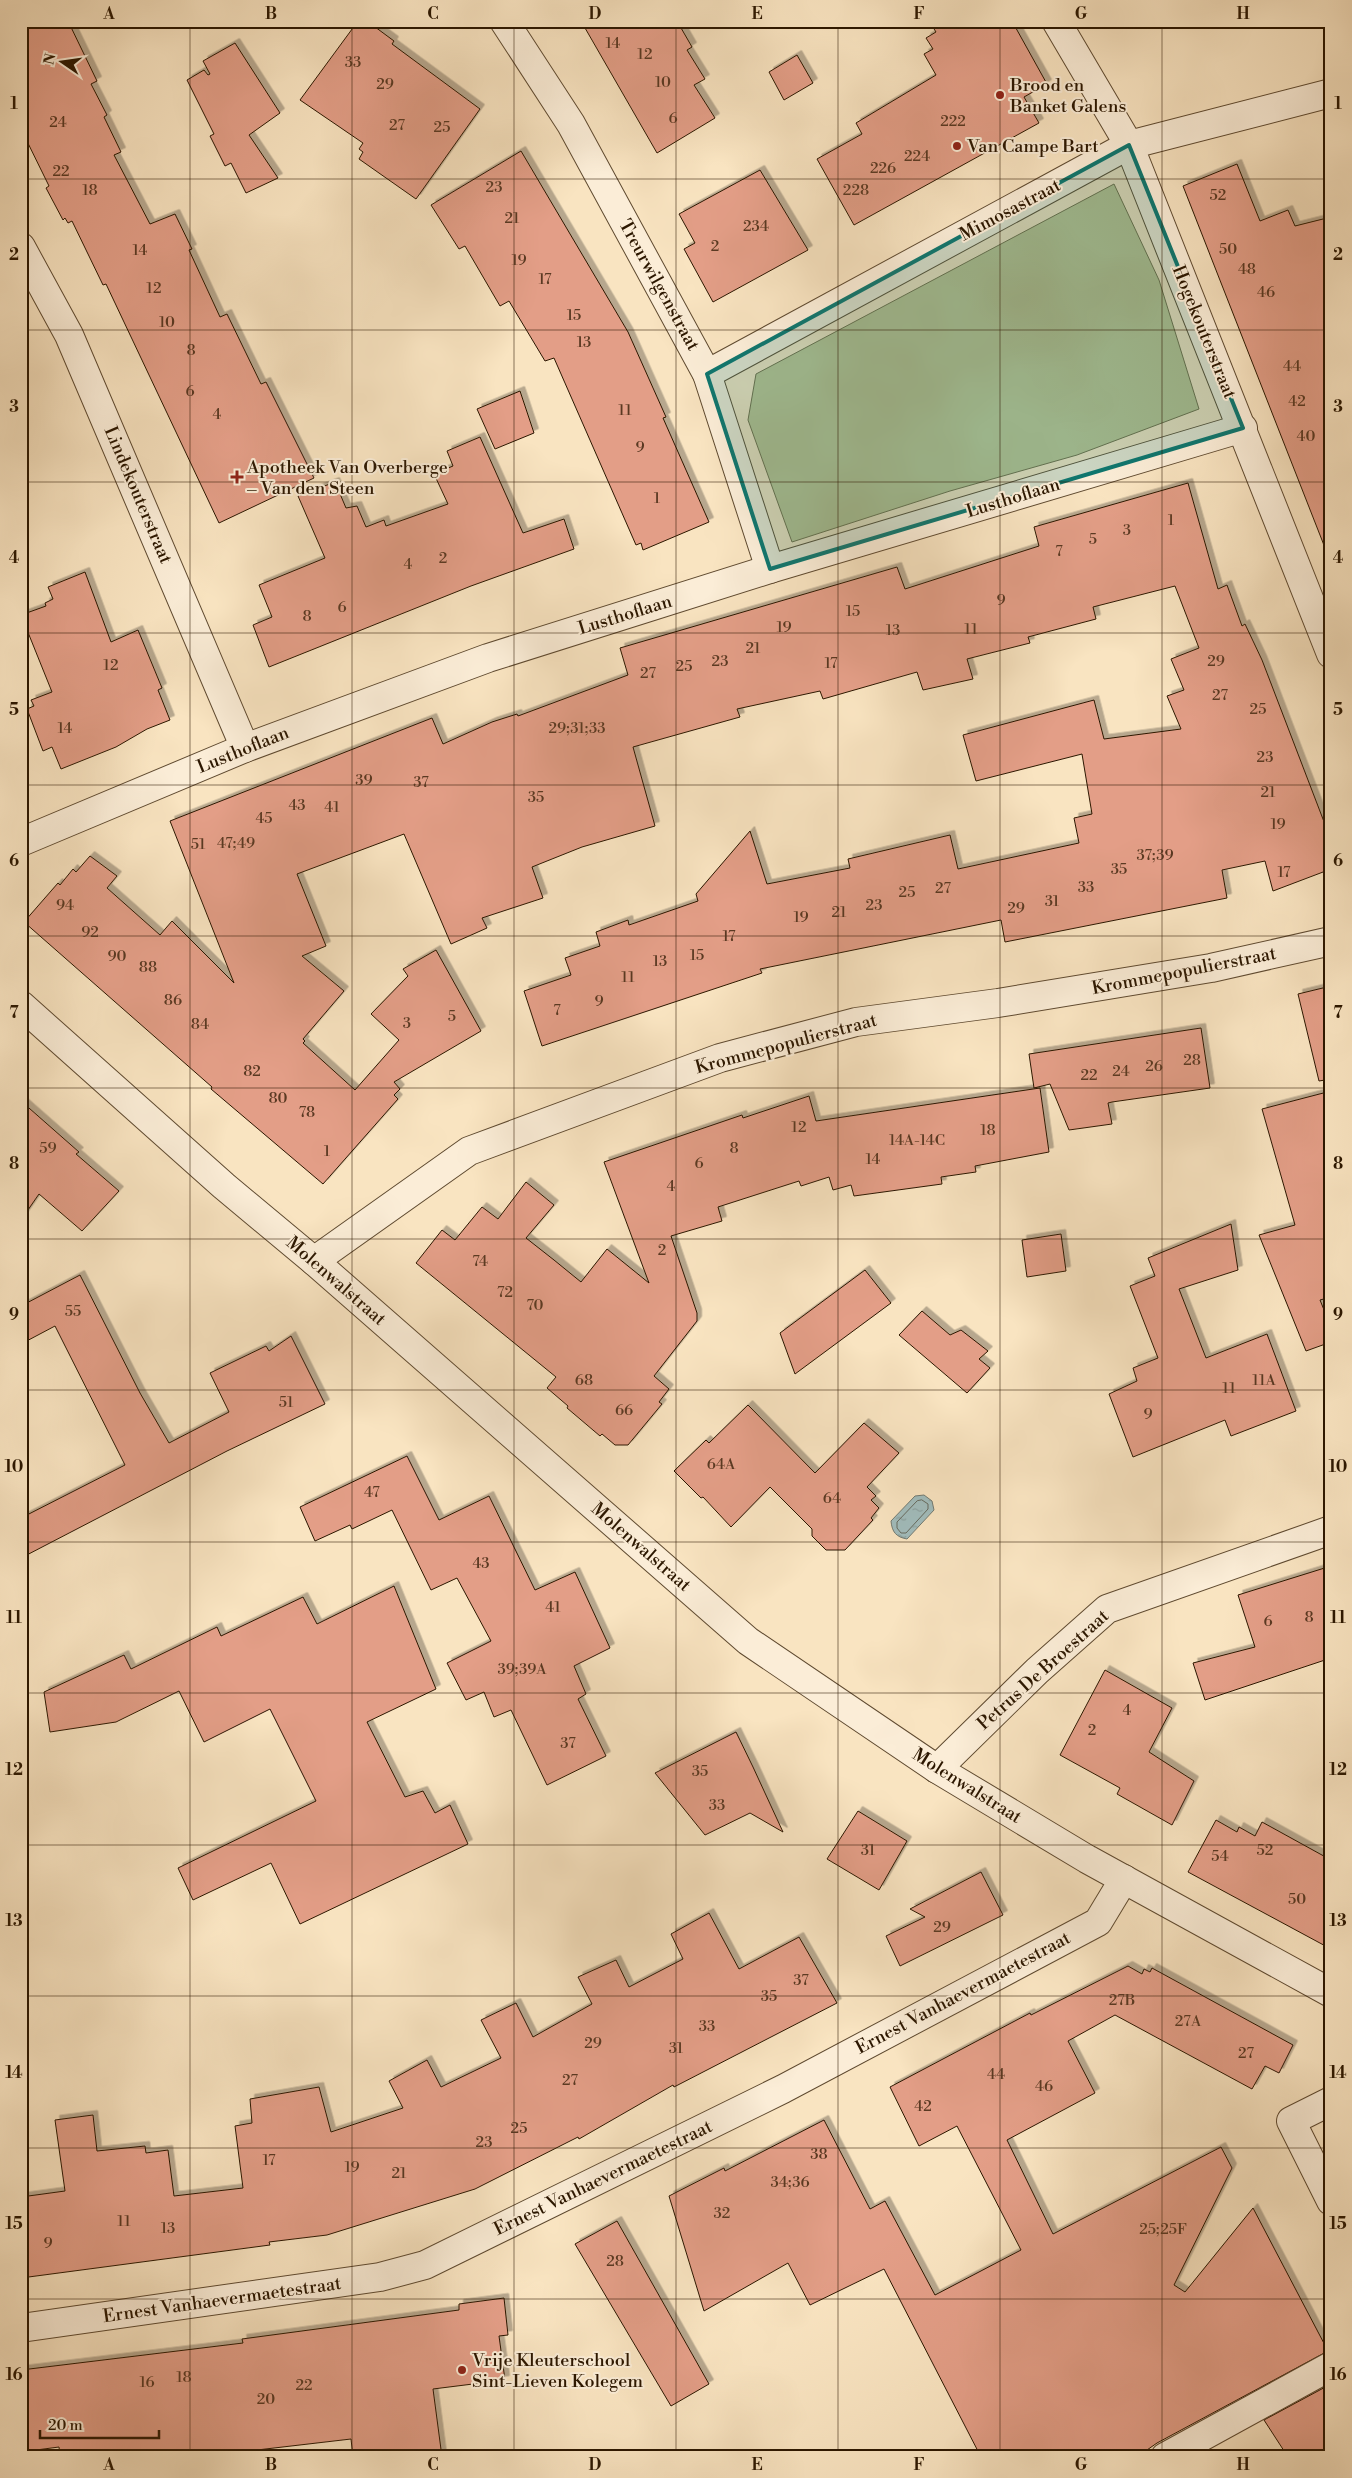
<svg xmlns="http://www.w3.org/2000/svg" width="1352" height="2478" viewBox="0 0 1352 2478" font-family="'Libre Bodoni',serif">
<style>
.park{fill:#c0c491;stroke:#766e48}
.water{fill:url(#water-ripples);stroke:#727a71}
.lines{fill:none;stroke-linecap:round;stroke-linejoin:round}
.shore{stroke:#666a5e;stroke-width:1}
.building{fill:#e39e87;stroke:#2c1700;filter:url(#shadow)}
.minor-casing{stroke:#5f4a30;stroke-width:30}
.minor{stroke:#fbedd7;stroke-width:28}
.marked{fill:#0f766e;fill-opacity:0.2;stroke:#0f766e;stroke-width:4;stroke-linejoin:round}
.grid{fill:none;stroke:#2c1700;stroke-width:1;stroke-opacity:0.55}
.poi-dot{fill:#8f2418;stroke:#fbedd7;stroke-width:2}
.labels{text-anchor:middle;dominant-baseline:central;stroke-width:4;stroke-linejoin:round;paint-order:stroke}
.number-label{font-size:15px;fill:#5a3922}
.poi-label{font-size:18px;fill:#2c1700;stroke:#fbedd7;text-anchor:start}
.street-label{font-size:18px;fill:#2c1700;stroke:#fbedd7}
.neatline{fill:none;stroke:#2c1700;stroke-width:2}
.grid-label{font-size:16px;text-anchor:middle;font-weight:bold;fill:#2c1700}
</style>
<defs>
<pattern id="water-ripples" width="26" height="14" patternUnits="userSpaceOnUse" patternTransform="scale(1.25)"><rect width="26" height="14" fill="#a1bcbc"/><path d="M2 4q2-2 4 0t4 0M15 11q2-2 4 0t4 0" fill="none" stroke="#8ba1a0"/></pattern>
<filter id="shadow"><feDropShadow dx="4.5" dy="-4.5" stdDeviation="0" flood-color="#0004"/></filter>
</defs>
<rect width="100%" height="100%" fill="#f9e4c1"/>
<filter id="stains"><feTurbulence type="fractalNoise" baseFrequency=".004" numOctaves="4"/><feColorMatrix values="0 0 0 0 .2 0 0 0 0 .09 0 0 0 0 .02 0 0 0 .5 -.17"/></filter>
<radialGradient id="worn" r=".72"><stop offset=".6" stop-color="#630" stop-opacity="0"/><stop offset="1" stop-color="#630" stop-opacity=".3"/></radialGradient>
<path class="park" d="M1114,184L1159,280L1199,409L1077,455L950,491L792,542L748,420L756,374Z"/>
<path class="water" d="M924,1495L932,1501L934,1510L907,1539C896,1537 892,1532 891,1521L915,1496Z"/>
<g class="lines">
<path class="shore" d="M922,1500L928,1504V1509L906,1533H901L897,1528V1522L917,1501Z"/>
</g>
<g class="building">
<path d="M21,21H68L97,81L91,84L107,115L104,117L121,152L114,155L150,224L175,214L192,249L189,250L220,317L227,314L261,384L266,382L314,478L219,523L106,284L103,285L72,221L68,223L65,218L63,220L46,188L49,186L21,129Z"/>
<path d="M358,21H367L394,41L392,44L480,109L416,199L359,159L363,152L359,149L363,143L300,100Z"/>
<path d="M581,21H677L692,47L687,50L705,79L694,85L715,118L657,153Z"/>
<path d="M929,21H1012L1047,84L1024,97L1039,123L854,225L817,159L862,134L856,123L936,75L924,54L933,49L926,38L936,32Z"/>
<path d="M235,43L280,113L249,135L278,178L246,193L231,163L225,166L210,136L214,134L187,80L204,70L208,75L210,74L203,61Z"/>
<path d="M797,55L813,83L784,100L769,72Z"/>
<path d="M521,151L628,332L666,417L663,418L709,522L643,550L641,543L636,545L554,358L545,361L509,301L500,306L465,246L459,249L431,205Z"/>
<path d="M1237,164L1260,221L1288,210L1295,226L1331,217V558H1329L1183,186Z"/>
<path d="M760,170L808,250L713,302L684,249L695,243L679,214Z"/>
<path d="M520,391L534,433L495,449L477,409Z"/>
<path d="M480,437L523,533L564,519L574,549L471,586L269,667L253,625L272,617L259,585L325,558L298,496L335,482L346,508L357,506L366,527L384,520L386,526L448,504L434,474L453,466L447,451Z"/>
<path d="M1188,483L1218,589L1227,585L1242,626L1245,624L1262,660L1331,840V869L1273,891L1265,861L1222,870L1227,898L1005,942L1001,920L760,969L762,973L542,1046L524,991L571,975L565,958L600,946L596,932L628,920L629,925L698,901L696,894L750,831L767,884L850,868L848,859L950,835L958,869L1079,843L1074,818L1092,814L1082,754L976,781L963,735L1094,700L1104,739L1181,729L1167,696L1184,690L1171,659L1199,648L1175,586L1093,607L1096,619L1028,637L1030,643L967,659L973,679L923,690L917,672L823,699L820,691L737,709L740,717L633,747L655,826L582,847L532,867L543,898L482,918L487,928L451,944L404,834L297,874L326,946L302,956L344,991L303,1039L305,1041L303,1043L355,1090L399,1040L371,1014L408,976L403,969L436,950L481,1031L394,1082L400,1089L394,1095L398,1099L323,1184L211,1089L212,1087L24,922L58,883L60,885L73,869L76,872L90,856L117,876L107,888L160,935L172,921L234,983L170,821L432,718L443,744L492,722L517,714L518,716L628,675L620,648L897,567L905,589L1039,546L1034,527Z"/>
<path d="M85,572L111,642L138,630L162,688L158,690L170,720L147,729L116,747L61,769L52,747L43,751L27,709L34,706L31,700L52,692L21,615L46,606L45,603L53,599L48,587Z"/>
<path d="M1331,986V1079L1319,1081L1298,994Z"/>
<path d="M1201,1028L1210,1088L1112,1102L1108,1103L1112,1124L1069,1130L1050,1084L1034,1088L1029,1054Z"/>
<path d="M1040,1088L1049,1152L975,1166L976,1172L941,1177L942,1184L854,1196L851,1185L833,1190L829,1177L801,1186L799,1181L718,1207L722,1221L671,1236L697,1313V1321L654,1376L669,1389L659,1402L662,1404L628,1445H615L602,1434L600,1436L567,1408L568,1406L547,1388L556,1377L416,1263L442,1230L455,1240L482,1207L498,1219L526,1182L554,1205L526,1238L554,1260L581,1282L607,1249L649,1283L604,1162L742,1115L743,1118L809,1096L816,1121Z"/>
<path d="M1331,1091V1297L1320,1300L1331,1327V1342L1306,1351L1259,1235L1295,1225L1262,1109Z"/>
<path d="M21,1101L79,1152L76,1154L119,1191L82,1231L39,1194L21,1220Z"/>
<path d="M1231,1224L1238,1270L1179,1289L1206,1358L1267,1334L1296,1411L1231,1436L1225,1420L1133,1457L1109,1394L1137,1381L1133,1368L1158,1358L1130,1286L1155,1276L1148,1258Z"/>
<path d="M1061,1234L1066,1271L1027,1277L1022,1240Z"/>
<path d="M865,1270L891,1303L795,1374L780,1333Z"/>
<path d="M80,1275L140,1393L169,1443L229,1412L210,1373L266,1346L269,1351L291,1336L325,1404L227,1451L21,1558V1518L125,1465L55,1326L21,1344V1306Z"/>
<path d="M922,1311L950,1335L961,1330L988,1351L979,1359L990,1368L967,1393L899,1335Z"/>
<path d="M748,1405L815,1473L864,1423L899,1453L867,1487L876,1496L871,1500L879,1508L871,1518L873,1520L845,1550H826L812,1536V1529L770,1487L731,1527L703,1497L701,1498L674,1471L706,1440L709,1443Z"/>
<path d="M407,1456L439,1520L489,1496L535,1590L575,1572L610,1648L574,1666L586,1694L578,1699L606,1756L547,1785L511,1710L494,1717L484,1692L466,1700L447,1663L491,1641L457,1578L431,1590L392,1510L352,1529L350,1525L315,1541L300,1507Z"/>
<path d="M1331,1566V1658L1205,1700L1193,1663L1255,1647L1238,1595Z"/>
<path d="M394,1586L436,1689L367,1722L405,1797L423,1791L435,1813L450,1805L468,1844L300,1924L271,1863L193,1900L178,1868L316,1801L270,1709L204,1742L179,1691L116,1722L50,1732L44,1692L124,1655L131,1669L217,1627L221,1636L303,1597L317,1624Z"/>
<path d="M1105,1670L1172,1708L1149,1752L1194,1781L1172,1825L1117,1794L1120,1788L1060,1755Z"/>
<path d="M736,1732L753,1767L783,1832L750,1813L705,1835L655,1773Z"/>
<path d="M858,1811L907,1841L879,1890L827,1859Z"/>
<path d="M1216,1820L1237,1832L1239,1827L1255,1836L1262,1822L1331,1860V1949L1188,1872Z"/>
<path d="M981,1872L1003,1915L900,1966L886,1936L925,1917L910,1909Z"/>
<path d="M709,1913L739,1969L799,1937L837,2003L674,2087L673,2085L579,2139L578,2137L475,2189L327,2235L269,2242L270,2245L21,2278V2197L65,2191L55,2120L93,2115L97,2151L145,2146L146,2153L168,2150L174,2196L243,2188L235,2126L252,2123L250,2099L319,2087L331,2132L403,2108L389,2081L427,2060L441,2087L501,2058L481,2020L516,2003L533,2037L592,2004L578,1977L616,1960L629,1987L683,1959L671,1934Z"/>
<path d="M1128,1966L1142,1974L1144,1969L1150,1972L1152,1968L1293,2045L1279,2073L1265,2066L1252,2089L1115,2015L1068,2041L1095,2093L1007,2140L1053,2234L1221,2147L1232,2168L1174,2285L1185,2292L1253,2208L1328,2351L1157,2443L1137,2457H981L884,2269L810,2305L788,2263L704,2311L669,2196L724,2168L725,2171L824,2120L870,2209L885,2201L935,2295L1021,2250L957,2126L919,2146L890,2087L1030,2013L1031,2015Z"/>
<path d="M617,2221L709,2384L671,2406L575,2244Z"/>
<path d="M504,2298L508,2335L499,2336L505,2380L433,2389L442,2457H353L351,2439L257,2450L258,2457H96L95,2452L60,2456L59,2447L21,2452V2370L243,2343L242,2339L459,2310V2304Z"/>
<path d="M1331,2384V2457H1288L1264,2420Z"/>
</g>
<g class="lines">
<defs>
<g id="minor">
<path d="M504,21L571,124L707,374L770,569"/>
<path d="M1056,21L1129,145L1331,654"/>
<path d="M21,247L69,335L245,748"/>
<path d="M707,374L1129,145L1331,93"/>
<path d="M21,842L245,748L488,658L770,569L1243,428"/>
<path d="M21,1005L224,1186L314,1261L748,1641L937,1769L1087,1859L1331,1993"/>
<path d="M314,1261L469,1151L720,1058L856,1022L998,1003L1211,968L1331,941"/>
<path d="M937,1769L1037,1671L1107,1609L1331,1530"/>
<path d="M1331,2101L1291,2121L1331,2201"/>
<path d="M21,2328L380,2277L425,2265L783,2089L1098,1922L1124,1879"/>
<path d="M1165,2457L1331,2366"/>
</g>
</defs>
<use href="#minor" class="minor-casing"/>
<use href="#minor" class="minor"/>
</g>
<path class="marked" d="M1129,145L1243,428L770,569L707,374Z"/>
<path class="grid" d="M190,21V2457M352,21V2457M514,21V2457M676,21V2457M838,21V2457M1000,21V2457M1162,21V2457M21,179H1331M21,330H1331M21,482H1331M21,633H1331M21,785H1331M21,936H1331M21,1088H1331M21,1239H1331M21,1390H1331M21,1542H1331M21,1693H1331M21,1845H1331M21,1996H1331M21,2148H1331M21,2299H1331"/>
<g class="poi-dot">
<circle cx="1000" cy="95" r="5"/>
<circle cx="957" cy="146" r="5"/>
<path d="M234.5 469.5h5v5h5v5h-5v5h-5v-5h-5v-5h5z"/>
<circle cx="462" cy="2370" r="5"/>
</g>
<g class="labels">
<g class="number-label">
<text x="613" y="43">14</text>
<text x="645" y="54">12</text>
<text x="353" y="62">33</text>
<text x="663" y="82">10</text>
<text x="385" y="84">29</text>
<text x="673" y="118">6</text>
<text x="953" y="121">222</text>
<text x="58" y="122">24</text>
<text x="397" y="125">27</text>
<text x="442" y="127">25</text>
<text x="917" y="156">224</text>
<text x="883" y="168">226</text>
<text x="61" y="171">22</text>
<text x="494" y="187">23</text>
<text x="90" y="190">18</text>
<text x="856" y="190">228</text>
<text x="1218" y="195">52</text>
<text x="512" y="218">21</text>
<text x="756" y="226">234</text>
<text x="715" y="246">2</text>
<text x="1228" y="249">50</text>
<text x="140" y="250">14</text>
<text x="519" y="260">19</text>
<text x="1247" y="269">48</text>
<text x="545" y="279">17</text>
<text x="154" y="288">12</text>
<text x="1266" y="292">46</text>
<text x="574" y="315">15</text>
<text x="167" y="322">10</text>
<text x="584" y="342">13</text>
<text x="191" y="350">8</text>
<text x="1292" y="366">44</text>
<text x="190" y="391">6</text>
<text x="1297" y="401">42</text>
<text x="625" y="410">11</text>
<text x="217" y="414">4</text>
<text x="1306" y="436">40</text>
<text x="640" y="447">9</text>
<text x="657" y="498">1</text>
<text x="1171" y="520">1</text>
<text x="1127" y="530">3</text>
<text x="1093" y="539">5</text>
<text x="1059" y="551">7</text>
<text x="443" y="558">2</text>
<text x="408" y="564">4</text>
<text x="1001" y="600">9</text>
<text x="342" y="607">6</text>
<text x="853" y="611">15</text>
<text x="307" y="616">8</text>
<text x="784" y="627">19</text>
<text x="971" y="629">11</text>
<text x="893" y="630">13</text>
<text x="753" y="648">21</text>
<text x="720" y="661">23</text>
<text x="1216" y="661">29</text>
<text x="831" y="663">17</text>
<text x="111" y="665">12</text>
<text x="684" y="666">25</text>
<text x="648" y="673">27</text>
<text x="1220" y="695">27</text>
<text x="1258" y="709">25</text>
<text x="65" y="728">14</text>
<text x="577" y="728">29;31;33</text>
<text x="1265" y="757">23</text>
<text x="364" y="780">39</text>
<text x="421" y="782">37</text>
<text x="1268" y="792">21</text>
<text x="536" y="797">35</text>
<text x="297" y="805">43</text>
<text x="332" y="807">41</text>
<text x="264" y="818">45</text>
<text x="1278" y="824">19</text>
<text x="236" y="843">47;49</text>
<text x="198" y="844">51</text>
<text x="1155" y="855">37;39</text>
<text x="1119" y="869">35</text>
<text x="1284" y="872">17</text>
<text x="1086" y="887">33</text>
<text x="943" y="888">27</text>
<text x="907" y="892">25</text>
<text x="1052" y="901">31</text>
<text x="65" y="905">94</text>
<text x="874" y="905">23</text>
<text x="1016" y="908">29</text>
<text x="839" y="912">21</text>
<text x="801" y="917">19</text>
<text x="90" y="932">92</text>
<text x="729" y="936">17</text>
<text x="697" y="955">15</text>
<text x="117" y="956">90</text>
<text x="660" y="961">13</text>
<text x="148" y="967">88</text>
<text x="628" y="977">11</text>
<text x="173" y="1000">86</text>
<text x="599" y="1001">9</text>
<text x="557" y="1010">7</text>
<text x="452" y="1016">5</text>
<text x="407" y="1023">3</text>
<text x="200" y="1024">84</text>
<text x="1192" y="1060">28</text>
<text x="1154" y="1066">26</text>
<text x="252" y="1071">82</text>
<text x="1121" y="1071">24</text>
<text x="1089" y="1075">22</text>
<text x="278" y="1098">80</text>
<text x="307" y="1112">78</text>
<text x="799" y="1127">12</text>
<text x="988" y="1130">18</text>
<text x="917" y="1140">14A-14C</text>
<text x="48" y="1148">59</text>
<text x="734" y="1148">8</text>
<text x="327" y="1151">1</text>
<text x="873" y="1159">14</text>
<text x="699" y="1163">6</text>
<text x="671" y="1186">4</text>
<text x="662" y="1250">2</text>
<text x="480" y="1261">74</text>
<text x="505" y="1292">72</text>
<text x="535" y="1305">70</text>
<text x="73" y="1311">55</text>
<text x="584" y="1380">68</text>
<text x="1264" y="1380">11A</text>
<text x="1229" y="1388">11</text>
<text x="286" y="1402">51</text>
<text x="624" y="1410">66</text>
<text x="1148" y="1414">9</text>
<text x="721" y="1464">64A</text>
<text x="372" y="1492">47</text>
<text x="832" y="1498">64</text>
<text x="481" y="1563">43</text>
<text x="553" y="1607">41</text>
<text x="1309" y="1617">8</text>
<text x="1268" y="1621">6</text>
<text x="522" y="1669">39;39A</text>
<text x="1127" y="1710">4</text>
<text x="1092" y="1730">2</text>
<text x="568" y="1743">37</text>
<text x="700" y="1771">35</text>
<text x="717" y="1805">33</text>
<text x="868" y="1850">31</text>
<text x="1265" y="1850">52</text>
<text x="1220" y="1856">54</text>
<text x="1297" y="1899">50</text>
<text x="942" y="1927">29</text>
<text x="801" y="1980">37</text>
<text x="769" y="1996">35</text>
<text x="1122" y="2000">27B</text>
<text x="1188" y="2021">27A</text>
<text x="707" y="2026">33</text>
<text x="593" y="2043">29</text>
<text x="676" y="2048">31</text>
<text x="1246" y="2053">27</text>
<text x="996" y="2074">44</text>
<text x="570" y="2080">27</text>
<text x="1044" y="2086">46</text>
<text x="923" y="2106">42</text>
<text x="519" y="2128">25</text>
<text x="484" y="2142">23</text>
<text x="819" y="2154">38</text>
<text x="269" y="2160">17</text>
<text x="352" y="2167">19</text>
<text x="399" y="2173">21</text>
<text x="790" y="2182">34;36</text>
<text x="722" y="2213">32</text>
<text x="124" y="2221">11</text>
<text x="168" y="2228">13</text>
<text x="1163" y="2229">25;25F</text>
<text x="48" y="2243">9</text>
<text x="615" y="2261">28</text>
<text x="184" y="2377">18</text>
<text x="147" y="2382">16</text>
<text x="304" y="2385">22</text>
<text x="266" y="2399">20</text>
</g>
<g class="poi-label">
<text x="1010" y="85">Brood en<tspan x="1010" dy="21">Banket Galens</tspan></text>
<text x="967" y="146">Van Campe Bart</text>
<text x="247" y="467">Apotheek Van Overberge<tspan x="247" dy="21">– Van den Steen</tspan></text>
<text x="472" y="2360">Vrije Kleuterschool<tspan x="472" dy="21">Sint-Lieven Kolegem</tspan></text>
</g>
<g class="street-label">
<text transform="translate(1010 210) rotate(-28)">Mimosastraat</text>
<text transform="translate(659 285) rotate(61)">Treurwilgenstraat</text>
<text transform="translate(1204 332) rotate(68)">Hogekouterstraat</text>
<text transform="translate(138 495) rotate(67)">Lindekouterstraat</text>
<text transform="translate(1013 498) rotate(-17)">Lusthoflaan</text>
<text transform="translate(625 615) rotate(-17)">Lusthoflaan</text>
<text transform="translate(243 750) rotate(-22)">Lusthoflaan</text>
<text transform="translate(1184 971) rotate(-11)">Krommepopulierstraat</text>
<text transform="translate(786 1044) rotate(-15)">Krommepopulierstraat</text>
<text transform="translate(336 1281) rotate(41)">Molenwalstraat</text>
<text transform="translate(641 1547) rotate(41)">Molenwalstraat</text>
<text transform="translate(1043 1670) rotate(-42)">Petrus De Broestraat</text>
<text transform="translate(967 1786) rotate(32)">Molenwalstraat</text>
<text transform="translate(963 1993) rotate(-28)">Ernest Vanhaevermaetestraat</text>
<text transform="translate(603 2178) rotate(-26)">Ernest Vanhaevermaetestraat</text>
<text transform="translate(222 2300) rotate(-8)">Ernest Vanhaevermaetestraat</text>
</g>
</g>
<rect width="1352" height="2478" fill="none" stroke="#f9e4c1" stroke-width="55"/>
<g transform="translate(62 62) rotate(283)" stroke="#fbedd7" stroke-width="4" paint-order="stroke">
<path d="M0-4L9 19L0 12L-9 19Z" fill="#2c1700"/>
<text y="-8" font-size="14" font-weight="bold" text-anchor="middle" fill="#2c1700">N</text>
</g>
<path d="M40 2430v8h119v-8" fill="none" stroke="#2c1700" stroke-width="2.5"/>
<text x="48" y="2430" font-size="15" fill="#2c1700" stroke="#fbedd7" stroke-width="4" paint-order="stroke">20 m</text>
<rect x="28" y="28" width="1296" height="2422" class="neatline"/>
<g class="grid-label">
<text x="109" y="19">A</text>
<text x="271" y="19">B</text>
<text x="433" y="19">C</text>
<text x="595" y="19">D</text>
<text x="757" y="19">E</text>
<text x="919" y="19">F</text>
<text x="1081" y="19">G</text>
<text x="1243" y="19">H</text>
<text x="14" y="109">1</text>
<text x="1338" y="109">1</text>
<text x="14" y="260">2</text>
<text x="1338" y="260">2</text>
<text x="14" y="412">3</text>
<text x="1338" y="412">3</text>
<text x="14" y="563">4</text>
<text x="1338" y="563">4</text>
<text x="14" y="715">5</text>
<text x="1338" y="715">5</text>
<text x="14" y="866">6</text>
<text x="1338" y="866">6</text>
<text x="14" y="1018">7</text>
<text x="1338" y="1018">7</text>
<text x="14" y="1169">8</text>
<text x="1338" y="1169">8</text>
<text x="14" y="1320">9</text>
<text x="1338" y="1320">9</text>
<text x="14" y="1472">10</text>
<text x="1338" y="1472">10</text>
<text x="14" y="1623">11</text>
<text x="1338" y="1623">11</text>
<text x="14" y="1775">12</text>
<text x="1338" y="1775">12</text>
<text x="14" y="1926">13</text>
<text x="1338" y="1926">13</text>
<text x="14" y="2078">14</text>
<text x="1338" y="2078">14</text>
<text x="14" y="2229">15</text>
<text x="1338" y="2229">15</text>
<text x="14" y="2380">16</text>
<text x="1338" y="2380">16</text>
<text x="109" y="2470">A</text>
<text x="271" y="2470">B</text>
<text x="433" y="2470">C</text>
<text x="595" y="2470">D</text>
<text x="757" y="2470">E</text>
<text x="919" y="2470">F</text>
<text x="1081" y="2470">G</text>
<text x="1243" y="2470">H</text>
</g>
<rect width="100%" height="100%" filter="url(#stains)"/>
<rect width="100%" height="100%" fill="url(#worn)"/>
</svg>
